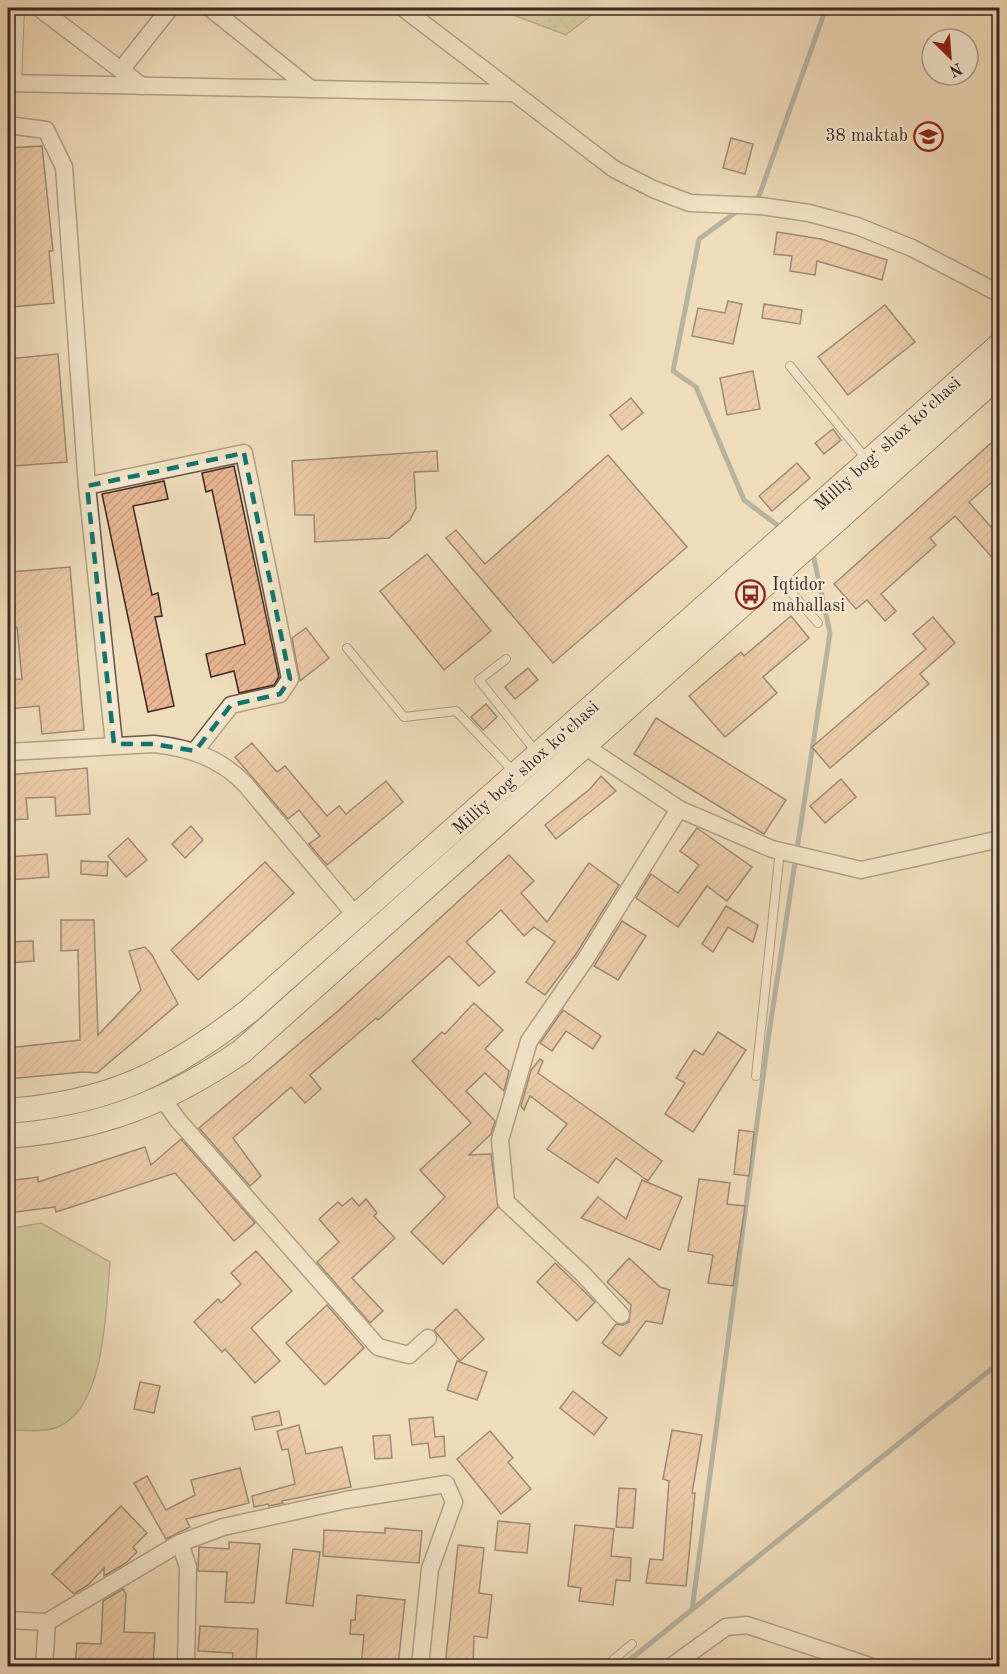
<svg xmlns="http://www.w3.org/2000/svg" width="1007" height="1674" viewBox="0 0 1007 1674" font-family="'Old Standard TT',serif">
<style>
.grass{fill:#bcbf8d;stroke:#7c7458;stroke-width:1.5}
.park{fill:url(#park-dots);stroke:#7c7458;stroke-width:1.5}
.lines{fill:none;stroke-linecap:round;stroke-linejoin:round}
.stream{stroke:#777f7e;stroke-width:5}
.building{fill:url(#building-hatch);stroke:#3b2922;stroke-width:1.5}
.lane-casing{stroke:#685648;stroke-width:10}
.street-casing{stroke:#685648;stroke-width:19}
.secondary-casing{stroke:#3b2922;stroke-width:26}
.lane{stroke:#f5e8d2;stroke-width:8}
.street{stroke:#f5e8d2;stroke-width:16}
.secondary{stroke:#f5e8d2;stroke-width:24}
.marked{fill:none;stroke:#0f766e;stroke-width:4.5;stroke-dasharray:12 8;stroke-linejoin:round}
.labels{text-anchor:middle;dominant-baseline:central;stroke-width:4.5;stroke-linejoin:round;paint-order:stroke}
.poi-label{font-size:18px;fill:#3b2922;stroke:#f5e8d2;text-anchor:end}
.street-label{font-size:18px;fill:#3b2922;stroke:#f5e8d2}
</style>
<defs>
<pattern id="park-dots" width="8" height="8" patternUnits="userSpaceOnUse" patternTransform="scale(1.5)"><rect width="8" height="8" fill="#bcbf8d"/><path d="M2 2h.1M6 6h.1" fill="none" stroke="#a2a479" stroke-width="1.8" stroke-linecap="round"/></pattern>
<pattern id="building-hatch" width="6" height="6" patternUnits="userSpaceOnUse" patternTransform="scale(1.5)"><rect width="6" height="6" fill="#e8b692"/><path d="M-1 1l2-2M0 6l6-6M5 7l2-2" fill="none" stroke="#c89c7e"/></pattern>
</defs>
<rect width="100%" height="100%" fill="#efdcba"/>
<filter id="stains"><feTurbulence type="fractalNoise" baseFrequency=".00333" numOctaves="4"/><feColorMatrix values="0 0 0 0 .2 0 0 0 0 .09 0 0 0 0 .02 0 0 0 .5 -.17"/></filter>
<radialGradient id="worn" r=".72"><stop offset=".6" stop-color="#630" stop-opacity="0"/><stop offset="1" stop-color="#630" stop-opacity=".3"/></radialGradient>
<path class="grass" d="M41,1223L110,1262C106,1306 106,1407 58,1427C43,1433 23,1430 8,1430V1229Z"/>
<path class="park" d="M495,8H600L566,35Z"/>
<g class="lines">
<g class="stream">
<path d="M751,202L759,196L826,8"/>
<path d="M739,210L699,239L673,371L696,387L744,500L784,530"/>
<path d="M692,1610L769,1033L830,633L813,554L810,551"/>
<path d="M622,1666L1000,1362"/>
</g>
</g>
<g class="building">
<path d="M731,138L753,144L745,174L723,168Z"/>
<path d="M42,146L53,251H49L54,303L12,307L8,251V148Z"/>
<path d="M777,232L821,239L887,260L882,280L817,261L815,275L790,271L792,256L774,254Z"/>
<path d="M728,301L742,304L733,344L692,336L698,308L725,313Z"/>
<path d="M764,304L802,310L800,324L762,318Z"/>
<path d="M885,305L915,342L848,395L818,357Z"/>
<path d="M58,354L67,462L13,466L8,359Z"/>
<path d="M753,371L760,409L727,415L720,378Z"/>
<path d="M631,398L643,413L622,430L610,415Z"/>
<path d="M833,429L841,440L824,454L815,443Z"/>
<path d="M999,436V476L969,502L999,536V565L955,516L930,538L936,545L881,594L896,611L885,621L867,600L856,609L834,584Z"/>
<path d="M437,451L438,471L414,472L416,508L410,520L389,538L315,542L314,515H295L292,461Z"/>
<path d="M608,455L687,547L553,663L446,538L456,530L485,564Z"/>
<path d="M797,463L810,478L772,511L759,496Z"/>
<path d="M234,466L279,677L274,685L239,693L234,671L211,677L206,654L245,644L212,490L206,492L202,473Z"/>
<path d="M164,481L168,499L133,506L152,595L158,593L162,616L155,617L174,706L148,712L102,494Z"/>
<path d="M427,554L491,631L444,670L380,591Z"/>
<path d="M70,567L84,730L42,734L39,706L8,709V680L22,679L17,627L8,628V608L15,607L11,572Z"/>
<path d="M791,616L809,638L763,677L777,693L725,737L689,696L741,652L744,656Z"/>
<path d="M933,617L955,643L920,674L929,684L830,768L812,747L926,649L913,634Z"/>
<path d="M306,628L329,658L300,681L292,638Z"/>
<path d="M528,668L538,680L515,699L505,687Z"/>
<path d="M486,704L497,717L483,730L471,717Z"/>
<path d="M656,718L786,800L764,834L634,754Z"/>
<path d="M252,743L277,772L285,766L327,816L339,806L346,814L386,781L403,802L327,865L309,844L320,836L299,810L288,819L235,757Z"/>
<path d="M87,768L90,814L56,816L55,797L26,798L28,819L8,820V775Z"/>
<path d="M601,776L616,791L556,839L545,825L590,789Z"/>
<path d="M841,779L856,797L825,823L810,806Z"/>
<path d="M191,826L203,840L185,858L172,844Z"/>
<path d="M697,828L752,867L727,901L707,886L678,927L636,898L651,874L678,893L699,865L680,851Z"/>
<path d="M128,838L147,860L126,877L108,856Z"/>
<path d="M47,854L49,877L8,880V857Z"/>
<path d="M509,855L534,881L521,893L547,922L589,863L619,885L576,954L545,995L526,982L555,942L534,927L524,936L501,910L466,942L495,972L479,986L449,956L378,1020L376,1018L310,1075L321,1089L305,1103L291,1087L233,1138L261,1176L250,1186L199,1128L338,1011Z"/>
<path d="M81,861L108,862L107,876L81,874Z"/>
<path d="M265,862L294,893L198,980L171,950Z"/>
<path d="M726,906L758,925L753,942L728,927L713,952L702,944Z"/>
<path d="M61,920H94L98,1035L141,990L129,951L145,947L152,955L178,1004L97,1073L83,1072L8,1079V1048L80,1040L78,950L61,951Z"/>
<path d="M622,921L646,936L618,980L594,966Z"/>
<path d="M33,941L34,961L8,963V942Z"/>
<path d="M474,1003L503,1030L485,1049L509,1071L504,1091L485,1073L466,1091L495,1121L491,1134L469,1155L491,1154L498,1207L443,1264L411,1232L445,1197L420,1170L471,1123L412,1061L442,1032L445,1034Z"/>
<path d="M563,1010L601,1036L593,1049L566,1031L552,1051L540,1043Z"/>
<path d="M718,1032L746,1050L693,1132L665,1114L685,1083L676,1078L694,1050L703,1055Z"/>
<path d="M540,1059L543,1061L538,1073L662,1161L648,1181L616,1158L598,1183L547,1149L567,1124L530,1096L524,1110L521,1106L531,1070Z"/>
<path d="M739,1130L754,1132L749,1176L734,1174Z"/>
<path d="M181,1139L255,1223L234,1241L175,1173L56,1212L55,1207L8,1213V1181L38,1177V1182L145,1147L151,1165Z"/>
<path d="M699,1179L730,1183L727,1204L745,1206L733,1286L708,1283L713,1255L688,1251Z"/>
<path d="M642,1180L682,1197L660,1250L581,1218L598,1197L626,1219Z"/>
<path d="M352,1198L359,1206L366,1199L377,1213L374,1216L395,1238L352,1278L383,1311L370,1323L317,1262L339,1242L319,1219L338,1202L342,1206Z"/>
<path d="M256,1251L292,1291L251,1328L280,1361L255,1383L225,1349L222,1352L194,1322L218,1299L221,1303L241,1284L231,1273Z"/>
<path d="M629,1258L660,1287L670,1290L662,1324L646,1321L620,1356L602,1343L616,1324L623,1325L629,1322L631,1305L607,1282Z"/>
<path d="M555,1263L595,1302L577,1321L537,1282Z"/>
<path d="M327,1305L364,1348L325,1385L286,1343Z"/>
<path d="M456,1309L484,1339L460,1361L434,1330Z"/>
<path d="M457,1361L487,1372L477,1400L447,1390Z"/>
<path d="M140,1382L160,1386L154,1413L134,1409Z"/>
<path d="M573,1391L607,1418L594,1435L560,1408Z"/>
<path d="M279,1411L282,1425L255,1430L252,1417Z"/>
<path d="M433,1417L435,1437L444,1436L445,1456L430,1458L428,1443L412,1445L409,1419Z"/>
<path d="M299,1425L306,1454L342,1447L351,1487L282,1501L283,1503L269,1506L268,1504L254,1507L252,1496L295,1484L288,1449L282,1450L277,1431Z"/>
<path d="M672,1430L702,1435L692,1493H695L686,1586L646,1583L650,1559L663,1560L669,1481L663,1479Z"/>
<path d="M490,1431L513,1458L508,1462L531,1489L501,1514L457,1459Z"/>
<path d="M390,1435L392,1458L375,1459L373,1436Z"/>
<path d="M240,1468L249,1503L186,1519L190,1527L166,1539L134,1483L147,1476L166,1510L195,1495L191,1480Z"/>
<path d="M619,1488L636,1489L633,1528L616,1527Z"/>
<path d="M121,1506L147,1533L133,1547L137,1552L126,1563L104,1576V1568L88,1585L74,1594L52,1574Z"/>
<path d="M498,1521L530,1524L527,1553L495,1550Z"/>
<path d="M575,1525L614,1529L611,1556L631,1558L630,1581L616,1580L613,1605L579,1601L581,1588L568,1586Z"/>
<path d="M385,1528L422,1531L419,1563L323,1556L324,1530L385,1533Z"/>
<path d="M229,1542L260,1544L254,1603L225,1602L227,1572L198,1571L199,1547L229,1549Z"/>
<path d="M458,1545L484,1548L479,1593L492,1595L487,1638L474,1636L473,1666H445Z"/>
<path d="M293,1549L320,1552L313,1606L286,1603Z"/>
<path d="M123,1589L126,1594L124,1632L155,1633L153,1666H75L77,1643L101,1644L103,1601Z"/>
<path d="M357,1595L405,1600L398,1666H361L364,1635L350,1634L351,1620H355Z"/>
<path d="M200,1626L258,1629L256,1664L232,1663L233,1653L198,1651Z"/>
</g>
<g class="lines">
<defs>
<g id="lane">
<path d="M17,83L20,8"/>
<path d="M790,366L868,461"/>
<path d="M777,576L818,623"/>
<path d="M347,648L404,717L456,711L515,773"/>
<path d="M506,659L479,680L537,753"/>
<path d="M756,1076L780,850"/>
<path d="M606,1666L632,1644"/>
</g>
<g id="street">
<path d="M39,8L142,86"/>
<path d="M210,8L311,89"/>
<path d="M403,8L614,169L653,189L690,203L761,206L809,213L857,226L912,248L1000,294"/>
<path d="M121,70L170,8"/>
<path d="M8,83L514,93"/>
<path d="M8,125L46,130L64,167L87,486L114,744"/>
<path d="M87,486L244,453L290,679L280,694L231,705L195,751"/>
<path d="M583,745L679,809L772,849L861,870L1000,839"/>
<path d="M8,752L154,744C190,748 220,758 245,784L357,917"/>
<path d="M163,1099L177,1119L378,1347L409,1355L428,1338"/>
<path d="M621,1315L583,1274L506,1202L500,1140L529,1041L585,960L679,809"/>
<path d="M180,1543L188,1567L186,1666"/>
<path d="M8,1620L47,1622L180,1543L223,1527L346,1500L446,1484L454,1502L430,1569L420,1666"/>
<path d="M44,1666L47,1622"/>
<path d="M672,1666L726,1627L747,1625L870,1666"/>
</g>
<g id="secondary">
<path d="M8,1111C110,1103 169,1073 249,1011L1000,345"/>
<path d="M8,1136C99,1129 166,1103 241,1052L1000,374"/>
</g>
</defs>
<use href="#lane" class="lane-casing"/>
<use href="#street" class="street-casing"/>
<use href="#secondary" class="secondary-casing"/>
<use href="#lane" class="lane"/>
<use href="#street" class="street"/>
<use href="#secondary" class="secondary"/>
</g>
<path d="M0 0H1007V1674H0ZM244,453L290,679L280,694L231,705L195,751L154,744H114L87,486Z" fill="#efdcba" fill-opacity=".55" fill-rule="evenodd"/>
<path class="marked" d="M244,453L290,679L280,694L231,705L195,751L154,744H114L87,486Z"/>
<defs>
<symbol id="school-ring" viewBox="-11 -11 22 22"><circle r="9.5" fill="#f5e8d2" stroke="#8f2418" stroke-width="1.5"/><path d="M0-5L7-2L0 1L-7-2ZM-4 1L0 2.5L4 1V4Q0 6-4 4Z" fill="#8f2418"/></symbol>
<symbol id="bus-ring" viewBox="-11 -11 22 22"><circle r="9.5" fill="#f5e8d2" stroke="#8f2418" stroke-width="1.5"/><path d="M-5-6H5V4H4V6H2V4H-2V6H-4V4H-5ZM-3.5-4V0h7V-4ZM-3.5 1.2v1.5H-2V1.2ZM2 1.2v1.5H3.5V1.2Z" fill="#8f2418"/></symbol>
</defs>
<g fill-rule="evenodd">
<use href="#school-ring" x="912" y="120" width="33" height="33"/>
<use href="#bus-ring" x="734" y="578" width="33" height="33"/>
</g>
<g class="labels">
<g class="poi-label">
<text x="908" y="136">38 maktab</text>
<text x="772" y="585" text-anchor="start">Iqtidor<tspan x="772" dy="21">mahallasi</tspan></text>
</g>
<g class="street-label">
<text transform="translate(888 444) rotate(-42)">Milliy bog‘ shox ko‘chasi</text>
<text transform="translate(526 768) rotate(-42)">Milliy bog‘ shox ko‘chasi</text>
</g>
</g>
<rect width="1007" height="1674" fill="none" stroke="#efdcba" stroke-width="30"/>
<rect x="9" y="9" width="989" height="1656" fill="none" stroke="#3b2922" stroke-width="3"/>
<rect x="15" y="15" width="977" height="1644" fill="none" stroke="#3b2922" stroke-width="1.5"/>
<g transform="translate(950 57) rotate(155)"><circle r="28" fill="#f5e8d2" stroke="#ab9c8c" stroke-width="1.5"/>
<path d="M0-4.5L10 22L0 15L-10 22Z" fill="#8f2418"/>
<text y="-9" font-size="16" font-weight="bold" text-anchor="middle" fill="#3b2922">N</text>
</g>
<rect width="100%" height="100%" filter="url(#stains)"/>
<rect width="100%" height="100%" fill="url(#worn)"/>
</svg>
